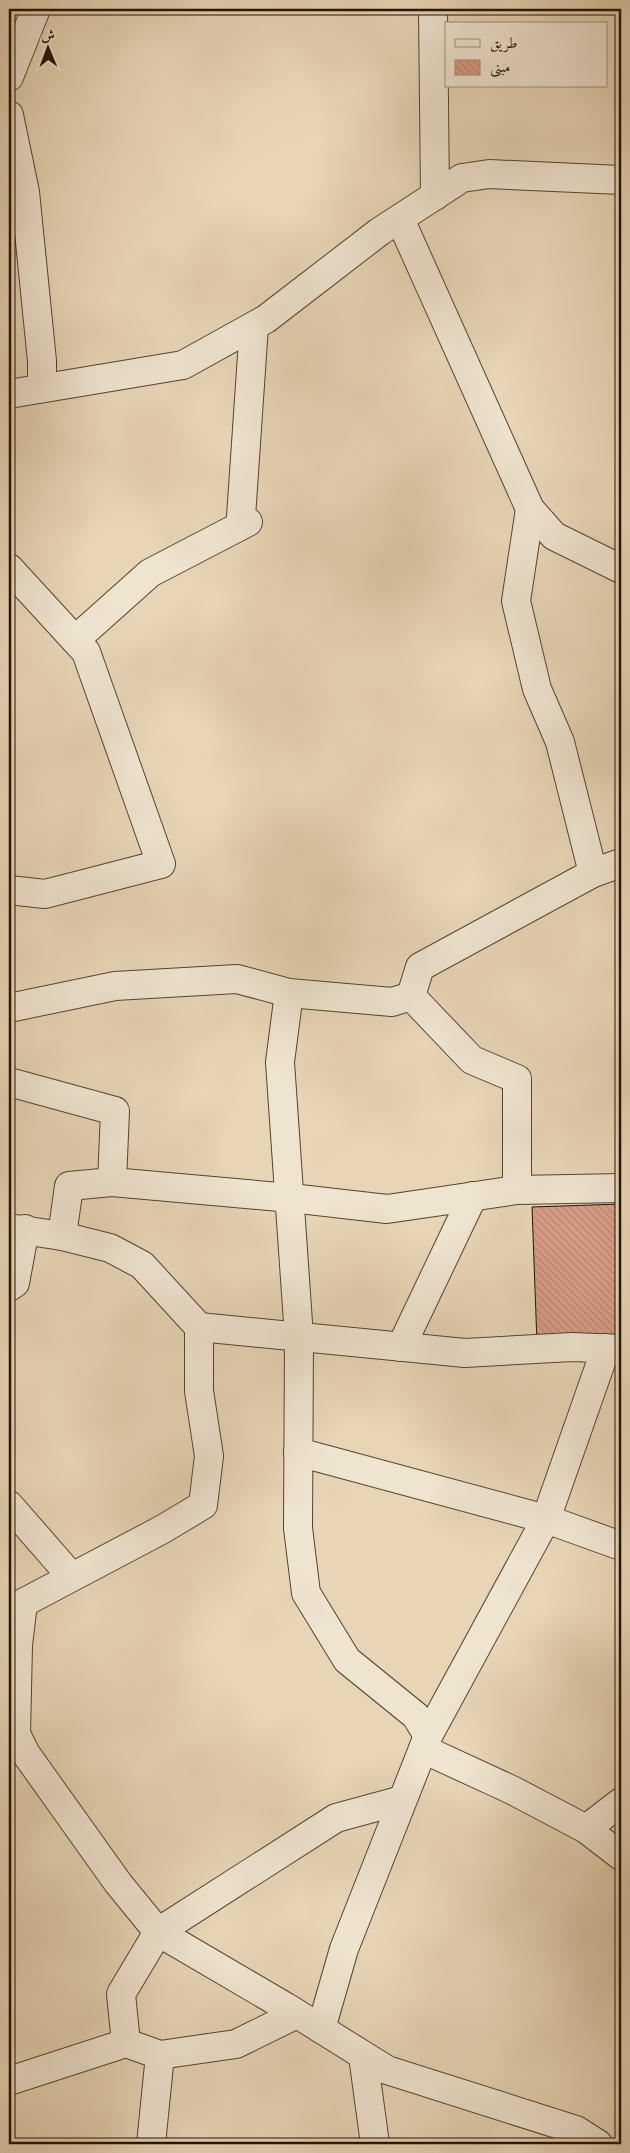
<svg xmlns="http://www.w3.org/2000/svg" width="630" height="2153" viewBox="0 0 630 2153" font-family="Vollkorn,Amiri,serif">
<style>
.building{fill:url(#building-back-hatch);stroke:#221302;filter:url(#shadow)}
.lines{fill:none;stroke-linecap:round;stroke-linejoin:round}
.minor-casing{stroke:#53442f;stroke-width:30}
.minor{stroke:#efe4d0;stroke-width:28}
</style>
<defs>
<pattern id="building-back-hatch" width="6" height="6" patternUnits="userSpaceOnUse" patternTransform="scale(1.25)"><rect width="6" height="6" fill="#d99e86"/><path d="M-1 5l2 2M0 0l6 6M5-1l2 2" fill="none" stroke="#ba8772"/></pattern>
<filter id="shadow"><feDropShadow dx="5.5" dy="3" stdDeviation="0" flood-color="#0004"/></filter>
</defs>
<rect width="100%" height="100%" fill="#e7d5b6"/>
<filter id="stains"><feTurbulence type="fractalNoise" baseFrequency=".004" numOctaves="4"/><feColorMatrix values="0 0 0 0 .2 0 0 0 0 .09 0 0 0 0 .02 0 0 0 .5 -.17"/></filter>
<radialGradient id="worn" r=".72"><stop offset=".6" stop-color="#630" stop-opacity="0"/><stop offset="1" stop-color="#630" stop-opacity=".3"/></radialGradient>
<path class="building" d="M621,1204V1340L537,1343L532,1207Z"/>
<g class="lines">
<defs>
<g id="minor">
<path d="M433,9L435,196"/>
<path d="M9,77L36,9"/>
<path d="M9,115L25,192L42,361V388"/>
<path d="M400,219L530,509L554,536L621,569"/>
<path d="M9,394L183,365L266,319L379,232L462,178L489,174L621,180"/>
<path d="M9,568L86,652L161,864L45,894L9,890"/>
<path d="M75,640L150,573L248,522L241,517L254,326"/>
<path d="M593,873L621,863"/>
<path d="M289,993L280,1062L299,1337L298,1528L306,1593L347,1660L416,1716L428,1736"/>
<path d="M411,996L472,1060L517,1079V1190L621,1188"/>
<path d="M9,1008L115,986L237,979L289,993L392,1002L411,996L420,967L593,873L560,742L537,689L516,601L530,509"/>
<path d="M9,1082L115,1111L112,1182L69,1186L62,1236"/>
<path d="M112,1182L291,1198L387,1209L517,1190"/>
<path d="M9,1228L62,1236L110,1248L142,1265L199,1327V1391L209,1456L203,1505L163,1529L23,1603L18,1645L16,1734L26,1754L118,1883L158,1932L286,2007L387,2070L576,2130L598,2144"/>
<path d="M9,1287L15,1283L25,1229"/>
<path d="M199,1327L465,1353L572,1347L621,1349"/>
<path d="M401,1347L473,1196"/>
<path d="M298,1452L546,1519L621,1546"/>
<path d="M9,1505L71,1576"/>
<path d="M423,1749L512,1790L586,1829L621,1856"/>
<path d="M586,1829L621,1802"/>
<path d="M297,2014L236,2044L160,2055L126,2043L121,1994L158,1932L336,1818L402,1800"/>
<path d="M321,2029L344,1949L428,1736L546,1519L606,1348"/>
<path d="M363,2056L375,2144"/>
<path d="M9,2081L126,2043"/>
<path d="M151,2144L160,2055"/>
</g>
</defs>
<use href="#minor" class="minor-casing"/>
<use href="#minor" class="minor"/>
</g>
<rect width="630" height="2153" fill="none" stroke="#e7d5b6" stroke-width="30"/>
<rect x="10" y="10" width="610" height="2133" fill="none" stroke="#221302" stroke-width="2.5"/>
<rect x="15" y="15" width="600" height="2123" fill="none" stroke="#221302"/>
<rect x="445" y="22" width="162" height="65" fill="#efe4d0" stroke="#9d907e"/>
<rect x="455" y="39" width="25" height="8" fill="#efe4d0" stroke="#9d907e"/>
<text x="490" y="48" font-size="15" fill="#221302">طريق</text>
<rect x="455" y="60" width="25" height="15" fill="url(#building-back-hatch)" stroke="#9d907e"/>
<text x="490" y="72" font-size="15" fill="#221302">مبنى</text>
<g transform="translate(48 48) rotate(359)" stroke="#efe4d0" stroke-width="4" paint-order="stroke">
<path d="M0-4L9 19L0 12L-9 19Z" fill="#221302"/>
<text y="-8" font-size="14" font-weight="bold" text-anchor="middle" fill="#221302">ش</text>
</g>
<rect width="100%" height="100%" filter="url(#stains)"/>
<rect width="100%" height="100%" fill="url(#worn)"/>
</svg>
